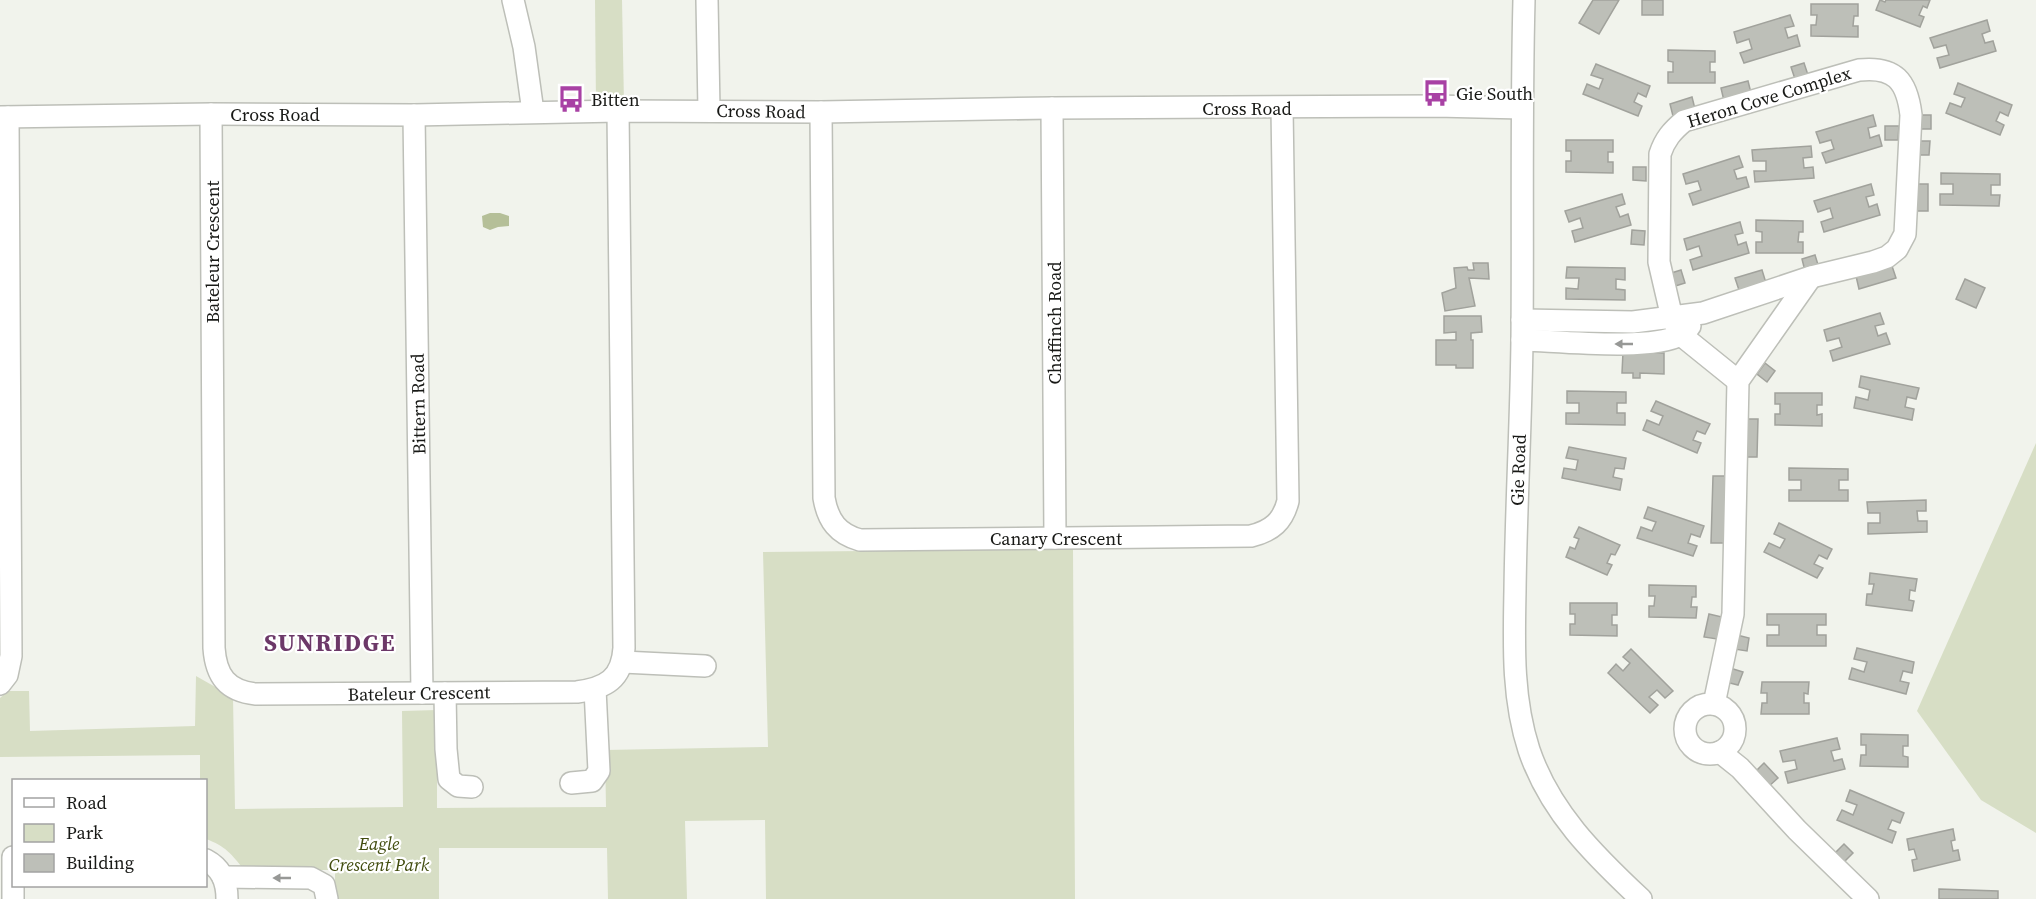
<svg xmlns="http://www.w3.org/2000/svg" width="2036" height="899" viewBox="0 0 2036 899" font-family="'Source Serif 4',serif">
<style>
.green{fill:#d7dec5}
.forest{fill:#b5bf98}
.building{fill:#bdbfb8;stroke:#a1a29c;stroke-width:1.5}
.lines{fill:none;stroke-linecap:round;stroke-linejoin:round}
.minor-casing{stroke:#bdbfb8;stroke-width:24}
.minor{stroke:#fff;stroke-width:21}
.oneway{fill:#979896}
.labels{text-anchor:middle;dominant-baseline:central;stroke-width:4.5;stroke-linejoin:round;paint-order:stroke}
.poi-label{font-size:18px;fill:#181916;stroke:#fff;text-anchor:start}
.street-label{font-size:18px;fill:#181916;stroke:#fff}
.park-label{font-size:18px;font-style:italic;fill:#414c0e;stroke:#fff}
.district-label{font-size:24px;font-weight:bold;letter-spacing:1.5px;fill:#6c3868;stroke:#fff}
</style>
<rect width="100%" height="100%" fill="#f1f3ec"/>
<g class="green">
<path d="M595,0H622L624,104L596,105Z"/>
<path d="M2036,443V833L1981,800L1917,711Z"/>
<path d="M1073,549L1075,899H766L765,820L685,821L687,899H608L607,848H439V899H335V870H244C232,854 225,846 206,839V780H200V755L0,757V698L8,691H29L30,731L195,726L196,676L233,697L235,809L403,807L402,711L437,710V808L606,807L605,750L768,747L763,552Z"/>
</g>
<path class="forest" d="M490,213H500L509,216V226L498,227L490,230L483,227L482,216Z"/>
<g class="building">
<path d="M1593,0H1619L1599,34L1579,23Z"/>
<rect x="1642" y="0" width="21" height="15"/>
<path d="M1880,0L1885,2L1886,0H1930L1927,8L1923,6L1919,15L1924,17L1920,27L1876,10Z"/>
<path d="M1811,4H1858V16H1854L1853,26H1858V37L1811,36V25H1816L1817,15H1811Z"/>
<path d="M1790,15L1794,26L1785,28L1788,38L1797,35L1800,46L1744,63L1740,53L1752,49L1749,39L1737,43L1734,32Z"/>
<path d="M1987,20L1990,31L1982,34L1985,43L1993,41L1996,51L1940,68L1937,58L1949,55L1946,45L1934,48L1930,38Z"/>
<path d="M1668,50L1715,51V62H1710V72H1715V83H1668V72H1673V62L1668,61Z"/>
<path d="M1804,63L1808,75L1795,79L1791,67Z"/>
<path d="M1596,64L1650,86L1646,97L1638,93L1634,102L1642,106L1638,116L1583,94L1587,84L1599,89L1603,79L1591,75Z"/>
<path d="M1748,81L1751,93L1724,101L1721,88Z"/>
<path d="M1958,83L2012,105L2008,116L2000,112L1996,121L2004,125L2000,135L1946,113L1950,103L1961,107L1965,98L1954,94Z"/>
<path d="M1692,97L1695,109L1673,116L1670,104Z"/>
<path d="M1873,115L1876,126L1868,128L1870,138L1879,135L1882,146L1826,163L1822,153L1834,149L1831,140L1820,143L1816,132Z"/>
<rect x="1918" y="115" width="13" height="14"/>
<path d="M1885,126H1899L1898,140H1885Z"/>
<path d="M1566,140H1613V152H1608V162H1613V173L1566,172V161H1571V151H1566Z"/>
<path d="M1917,141H1930L1929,155H1916Z"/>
<path d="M1811,146L1812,157L1803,158L1804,168L1813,167L1814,178L1755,182L1754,171H1766V161H1753L1752,150Z"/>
<path d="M1739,156L1743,167L1734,170L1737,179L1746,177L1749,187L1693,205L1689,194L1701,190L1698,181L1686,184L1683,174Z"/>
<path d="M1633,167H1646V181L1633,180Z"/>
<path d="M1941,173L2000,174V185H1991V195H2000L1999,206L1940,205V194H1953V184H1941Z"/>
<path d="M1871,184L1874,195L1866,197L1869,207L1877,204L1880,215L1824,232L1821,222L1833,218L1830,208L1818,212L1814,201Z"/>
<path d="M1916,184H1928V211H1915Z"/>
<path d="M1622,194L1625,204L1616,207L1620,217L1628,214L1631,225L1575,242L1572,231L1583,228L1580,218L1569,222L1565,211Z"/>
<path d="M1756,220L1803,221V232H1799L1798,242H1803V253H1756V242H1762V232L1756,231Z"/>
<path d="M1740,222L1743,233L1735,235L1738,245L1746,242L1749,253L1693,270L1690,260L1702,256L1699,246L1687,250L1684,239Z"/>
<path d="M1632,230L1645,231L1644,245L1631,244Z"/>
<path d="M1815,255L1819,268L1805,271L1802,259Z"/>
<path d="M1473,263H1488L1489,279L1469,278L1475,306L1445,311L1442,293L1456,288L1454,268L1467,267L1468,270H1474Z"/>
<path d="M1892,266L1896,278L1859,289L1856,276Z"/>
<path d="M1567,267L1625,268V280L1616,279V289L1625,290V300L1566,299V288L1578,289L1579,278H1566Z"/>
<path d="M1681,270L1685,283L1672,287L1668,274Z"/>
<path d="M1762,270L1766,283L1739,290L1735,278Z"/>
<path d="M1965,279L1985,288L1976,308L1956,299Z"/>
<path d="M1880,313L1884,324L1875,326L1878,336L1886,333L1890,344L1833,361L1830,351L1842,347L1839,338L1827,341L1824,330Z"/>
<path d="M1444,316H1481L1482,332L1471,333V340H1473V368H1456V365H1436V340H1456V332L1444,333Z"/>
<path d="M1623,352L1664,353V374L1640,373V378H1633V373H1622Z"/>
<path d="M1765,363L1775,371L1767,382L1757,374Z"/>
<path d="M1861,376L1919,388L1916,399L1907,397L1905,407L1914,409L1912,420L1854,408L1856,397L1868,400L1870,390L1859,387Z"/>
<path d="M1567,391L1626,392V403H1617V413H1625V425L1566,424V413H1579V403H1567Z"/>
<path d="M1775,393H1822V405H1817V415L1822,414V426L1775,425V414H1780V404H1775Z"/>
<path d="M1656,401L1710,424L1705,434L1697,431L1693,440L1701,443L1697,453L1643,430L1647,420L1659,425L1663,416L1651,411Z"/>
<path d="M1745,419H1758L1757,457H1744Z"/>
<path d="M1569,447L1626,458L1624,469L1615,468L1613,477L1622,479L1620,490L1562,478L1564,468L1576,470L1578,460L1566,458Z"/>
<path d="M1789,468L1848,469V480H1839V490H1848V501H1789V490H1801V480H1789Z"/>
<path d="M1713,476H1726L1724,543H1711Z"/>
<path d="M1926,500V511H1917L1918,521H1927V532L1868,534V523H1880V513H1868L1867,502Z"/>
<path d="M1648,507L1704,526L1700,537L1691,534L1688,543L1697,546L1693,556L1637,538L1641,527L1652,531L1656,522L1644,518Z"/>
<path d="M1779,523L1832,549L1827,559L1819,555L1814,564L1823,568L1817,578L1764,552L1769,543L1780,548L1785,539L1774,534Z"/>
<path d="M1579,527L1620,545L1615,555L1611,554L1607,563L1612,565L1607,575L1566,557L1570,547L1575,549L1579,539L1574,537Z"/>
<path d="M1870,573L1917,579L1915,591L1910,590L1909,600L1914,601L1912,611L1866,605L1867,594H1872L1874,584H1869Z"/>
<path d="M1649,585L1696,586V597H1692L1691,607H1697L1696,618L1649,617V606H1654L1655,596H1649Z"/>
<path d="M1570,603H1617V615H1612V625H1617V636L1570,635V624H1575V614H1570Z"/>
<path d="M1709,614L1722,617L1717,639L1704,637Z"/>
<path d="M1767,614H1826V625H1817V635H1826V646H1767V635H1779V625H1767Z"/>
<path d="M1737,635L1749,638L1747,651L1734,649Z"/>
<path d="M1857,648L1914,662L1912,673L1903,671L1900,681L1909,683L1906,694L1849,679L1852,668L1864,672L1867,662L1854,659Z"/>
<path d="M1631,649L1673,691L1665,698L1657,690L1649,697L1658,705L1650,713L1608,673L1616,664L1623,671L1630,663L1623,657Z"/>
<path d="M1730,668L1743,672L1738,685L1726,682Z"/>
<path d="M1762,682H1809L1808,694L1804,693V703H1809V714H1761L1762,703H1767V693H1761Z"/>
<path d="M1861,734L1908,735V746H1903V756L1908,757V767L1860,766L1861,755H1866V745H1861Z"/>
<path d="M1837,738L1840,749L1831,751L1834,761L1842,759L1845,769L1788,783L1785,772L1797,769L1795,760L1783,762L1780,751Z"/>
<path d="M1764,763L1778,778L1768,787L1755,772Z"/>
<path d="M1850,790L1904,813L1900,823L1892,820L1888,829L1896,832L1892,843L1837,820L1842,810L1853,815L1857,805L1846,801Z"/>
<path d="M1953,829L1955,840L1951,841L1953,851L1958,850L1960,860L1914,871L1912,860L1917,859L1914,849L1909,850L1907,839Z"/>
<path d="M1844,844L1853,853L1843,863L1834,854Z"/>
<path d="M1939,889L1998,891V899H1939Z"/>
</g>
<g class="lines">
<defs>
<g id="minor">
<path d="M513,0L524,47L533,112"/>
<path d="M707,0L709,110"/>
<path d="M1524,0C1521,113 1523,227 1522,340C1521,424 1516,507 1515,591C1514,644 1512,698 1529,750C1550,812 1594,855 1641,899"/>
<path d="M1052,108L1055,538"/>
<path d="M821,112L824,498C828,521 838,534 860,540L1251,536C1272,531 1283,521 1288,501L1282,108"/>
<path d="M211,114L214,648C216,676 227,691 256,694L577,692C606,688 622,679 624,648L618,111"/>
<path d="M414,115L422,693"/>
<path d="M0,117L211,114L414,115L618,111L821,112L1052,108L1436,106L1522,108"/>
<path d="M1522,320L1633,322L1703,313L1811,277L1873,262L1887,257L1897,249L1905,234L1911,115C1907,81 1895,66 1859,70L1684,121C1672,131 1665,139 1660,154L1659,262L1672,318L1681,335L1738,381"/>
<path d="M1522,340C1557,341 1653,351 1680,335C1684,333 1687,329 1690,326"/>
<path d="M623,662L705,666"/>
<path d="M0,684L7,675L11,656L8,117"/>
<path d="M445,693L446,749L449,779L458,786L472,787"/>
<path d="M1714,704L1733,614L1738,381L1811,277"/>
<circle cx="1710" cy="729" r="25"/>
<path d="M1720,752L1740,768L1797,830L1868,899"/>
<path d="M571,783L592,781L599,771L595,689"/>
<path d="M13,857V899"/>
<path d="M206,860C221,868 227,881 227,899"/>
<path d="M223,877L311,878L324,885L327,899"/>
</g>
</defs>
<use href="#minor" class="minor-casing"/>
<use href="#minor" class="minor"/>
</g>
<defs><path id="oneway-solid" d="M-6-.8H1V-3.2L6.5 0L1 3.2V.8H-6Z" transform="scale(1.5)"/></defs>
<g class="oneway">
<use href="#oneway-solid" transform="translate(1624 344) rotate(180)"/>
<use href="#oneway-solid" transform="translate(282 878) rotate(-180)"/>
</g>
<defs>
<symbol id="bus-bare" viewBox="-9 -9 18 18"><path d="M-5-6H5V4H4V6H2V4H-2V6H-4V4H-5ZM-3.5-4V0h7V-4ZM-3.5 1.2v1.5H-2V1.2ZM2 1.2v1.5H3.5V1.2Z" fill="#a841a4" stroke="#fff" stroke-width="2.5" paint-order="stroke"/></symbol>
</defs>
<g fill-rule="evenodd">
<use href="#bus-bare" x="1417" y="74" width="38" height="38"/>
<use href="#bus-bare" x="552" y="80" width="38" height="38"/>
</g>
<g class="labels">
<g class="poi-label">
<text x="1456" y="93">Gie South</text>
<text x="591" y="99">Bitten</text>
</g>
<g class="street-label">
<text transform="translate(1769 97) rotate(-17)">Heron Cove Complex</text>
<text x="1247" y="108">Cross Road</text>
<text transform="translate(761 111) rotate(1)">Cross Road</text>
<text x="275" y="114">Cross Road</text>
<text transform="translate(212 252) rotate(-90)">Bateleur Crescent</text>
<text transform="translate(1054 323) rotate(-90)">Chaffinch Road</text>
<text transform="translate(418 404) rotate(-91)">Bittern Road</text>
<text transform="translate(1518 470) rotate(-88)">Gie Road</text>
<text x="1056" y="538">Canary Crescent</text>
<text transform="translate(419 693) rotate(-1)">Bateleur Crescent</text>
</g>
<g class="park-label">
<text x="379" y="843">Eagle<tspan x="379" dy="21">Crescent Park</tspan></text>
</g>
<g class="district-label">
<text x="330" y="642">SUNRIDGE</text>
</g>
</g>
<rect x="12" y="779" width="195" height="108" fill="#ffffff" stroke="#a3a3a2" stroke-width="1.5"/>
<rect x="24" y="798" width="30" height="9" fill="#ffffff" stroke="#a3a3a2" stroke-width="1.5"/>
<text x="66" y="809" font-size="18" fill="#181916">Road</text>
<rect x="24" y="824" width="30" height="18" fill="#d7dec5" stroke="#a3a3a2" stroke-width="1.5"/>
<text x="66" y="839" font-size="18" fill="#181916">Park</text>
<rect x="24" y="854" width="30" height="18" fill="#bdbfb8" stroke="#a3a3a2" stroke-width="1.5"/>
<text x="66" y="869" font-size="18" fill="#181916">Building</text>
</svg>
